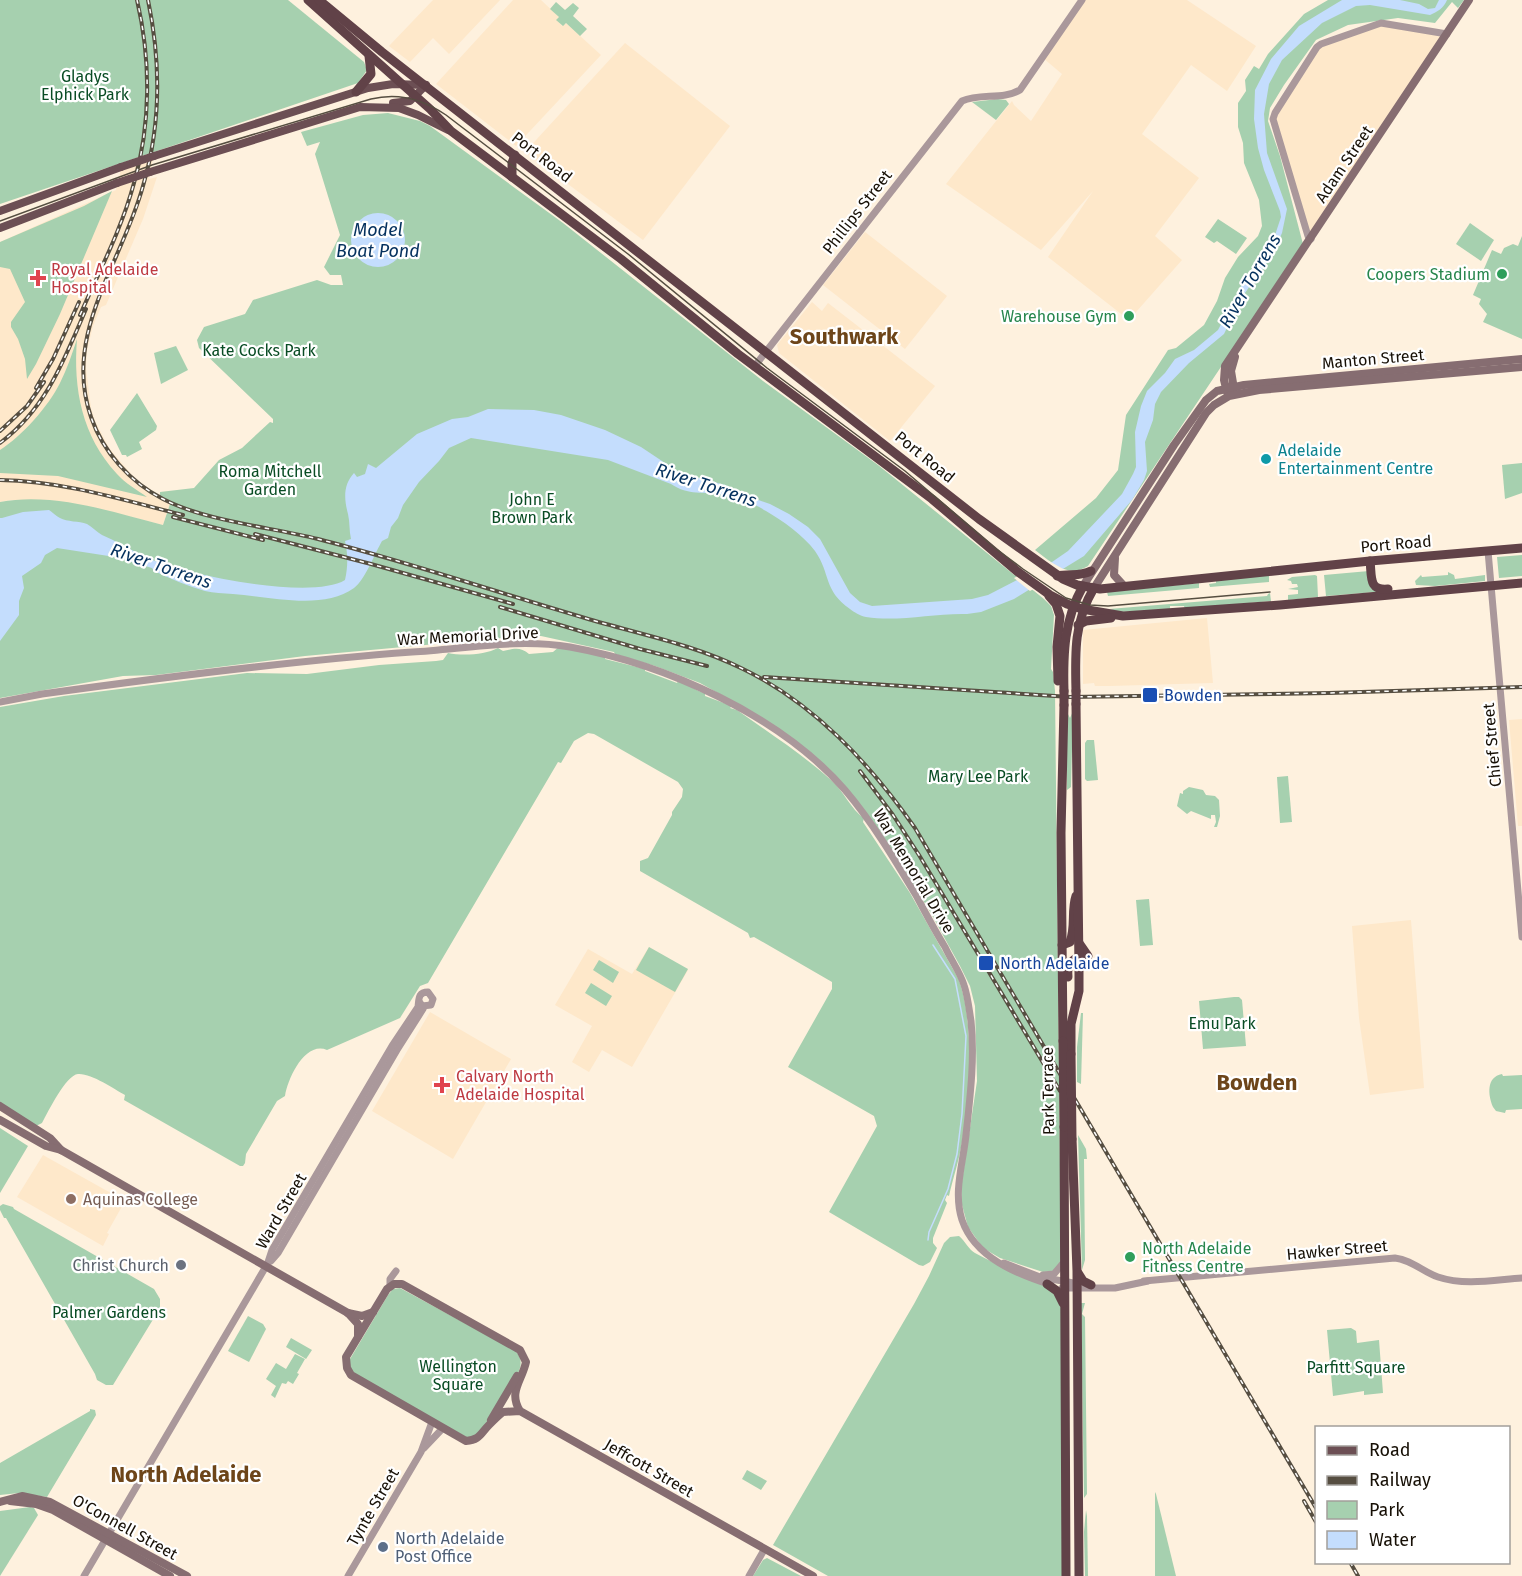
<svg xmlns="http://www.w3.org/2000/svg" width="1522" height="1576" viewBox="0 0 1522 1576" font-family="'Fira Sans',sans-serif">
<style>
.built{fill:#fee8ca}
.green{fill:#a6d0af}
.water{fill:#c4ddfd}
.pier{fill:#fef1de}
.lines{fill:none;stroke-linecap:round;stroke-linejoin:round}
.stream{stroke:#c4ddfd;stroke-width:1.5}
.tertiary{stroke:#aa989b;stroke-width:7}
.secondary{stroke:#866d71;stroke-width:8}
.primary{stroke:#6c4f54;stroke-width:8}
.trunk{stroke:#614248;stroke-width:9}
.tram{stroke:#564e41;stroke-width:1.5}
.rail-casing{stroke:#564e41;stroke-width:4}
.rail{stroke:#fff;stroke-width:1.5;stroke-dasharray:4.5;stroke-linecap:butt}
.primary-bridge{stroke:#6c4f54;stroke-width:8}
.trunk-bridge{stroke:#614248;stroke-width:9}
.leisure-dot{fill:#2e9e5b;stroke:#fff;stroke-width:2}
.health-dot{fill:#e0444e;stroke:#fff;stroke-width:2}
.culture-dot{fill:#0f9aa8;stroke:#fff;stroke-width:2}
.transit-dot{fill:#1a4fb4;stroke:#fff;stroke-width:2}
.education-dot{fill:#8d6e63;stroke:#fff;stroke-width:2}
.worship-dot{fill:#6b7280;stroke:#fff;stroke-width:2}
.service-dot{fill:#5c6f8a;stroke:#fff;stroke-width:2}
.labels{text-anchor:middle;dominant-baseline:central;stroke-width:4.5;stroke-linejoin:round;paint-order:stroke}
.park-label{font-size:16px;fill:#094c24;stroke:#fff}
.street-label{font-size:16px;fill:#171006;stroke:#fff}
.health-label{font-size:16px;fill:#be3a42;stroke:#fff;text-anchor:start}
.leisure-label{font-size:16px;fill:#27864d;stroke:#fff;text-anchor:end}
.culture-label{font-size:16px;fill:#0d838f;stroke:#fff;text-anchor:start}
.transit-label{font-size:16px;fill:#164399;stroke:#fff;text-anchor:start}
.education-label{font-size:16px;fill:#785e54;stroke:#fff;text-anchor:start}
.worship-label{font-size:16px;fill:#5b616d;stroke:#fff;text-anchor:end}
.service-label{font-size:16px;fill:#4e5e75;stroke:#fff;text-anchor:start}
.water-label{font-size:18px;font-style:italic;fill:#05315e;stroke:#fff}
.district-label{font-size:22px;font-weight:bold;fill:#6d4519;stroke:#fff}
</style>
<rect width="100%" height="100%" fill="#fef1de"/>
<g class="built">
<path d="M433,0H500L449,54L433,38L410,62L389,46Z"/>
<path d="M513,0H541L559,17L557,20L562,26L566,23L601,55L516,146L436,84Z"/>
<path d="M1082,0H1187L1256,46L1227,91L1191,65L1142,134L1199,178L1155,236L1182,260L1129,320L1048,257L1093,191L1041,250L946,184L1012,101L1014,105L1031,121L1062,74L1043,58Z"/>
<path d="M1381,23L1447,34L1311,239L1274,116L1317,47Z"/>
<path d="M625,43L730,126L643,240L525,152Z"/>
<path d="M155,149L149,179L157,177L143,219L106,305L101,307L93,326L87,350L86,368L91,408L95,421L109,448L136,480L157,494L172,498L163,525L103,510L10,500L0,502V242L116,190L123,161Z"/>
<path d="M865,232L947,296L905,349L823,285Z"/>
<path d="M812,302L822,311L828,303L935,386L890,441L779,353L777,345Z"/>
<path d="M1207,618L1213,683L1110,686H1095L1094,683L1083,684V630Z"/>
<path d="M1522,719V826H1518L1509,720Z"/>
<path d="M1411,920L1424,1088L1370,1095L1359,1018L1352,926Z"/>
<path d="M649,947L688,970L632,1067L602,1050L589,1072L572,1062L592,1026L555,1005L588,949L632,974Z"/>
<path d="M430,1012L511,1059L453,1159L372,1111Z"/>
<path d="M43,1155L125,1201L107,1233L109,1234L103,1246L17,1197Z"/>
</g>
<g class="green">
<path d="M0,0H288L364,62L367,70L358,83L0,204Z"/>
<path d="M1328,0H1464L1458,8L1452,2L1435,23L1398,18L1348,25L1316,40L1284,85L1270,108L1268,121L1280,156L1303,244L1088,566C1068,579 1051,562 1035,550L1096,498L1118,470L1126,415L1168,350L1176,348L1204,325L1217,301L1225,278L1238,257L1258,236L1262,226L1259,200L1244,163L1243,143L1238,127V103L1246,91L1245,80L1254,66L1259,69L1268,54L1304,14Z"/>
<path d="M556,2L565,10L573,3L579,8L573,16L587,29L580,36L566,23L563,26L556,20L559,17L550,9Z"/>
<path d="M998,99L1006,100L1009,104L996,120L972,102Z"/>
<path d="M388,113L420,121L430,126L563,223L763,381L878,465L1044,599L1051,606L1054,615L1051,669L1053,672L1055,691L1061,1259L1059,1266L1055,1271L1043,1272L1000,1258L983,1248L968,1227L962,1205L961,1188L977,1081L975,1006L970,986L960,966L929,910L882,834L845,786L761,717L700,683L655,666L615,654L614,652L541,636H523L305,656L156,675L123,676L0,698V502C54,492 112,512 163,525L171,501L160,496V492L194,488L219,460L242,448L270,422L273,423V419L199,348L197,340L204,327L245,314L253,300L317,280L331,285H343L341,275H330L324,267L340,235L315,154L320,142L307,146L301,132L363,115Z"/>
<path d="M112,191L60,314L36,364L27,379L25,359L18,339L11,327V322L25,302L10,269L0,267V242L84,206Z"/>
<path d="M1218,219L1247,238L1236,254L1217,241L1214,243L1205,237Z"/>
<path d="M1470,223L1494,240L1481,261L1456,244Z"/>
<path d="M1522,236V339L1483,322L1487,314L1479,304L1481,299L1473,295L1492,250L1501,254L1504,248L1513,244L1518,246Z"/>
<path d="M77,339C73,389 82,436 117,474C125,483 137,490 147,497L58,476L0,473V450C22,436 48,407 60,383C67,369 72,354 77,339Z"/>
<path d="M176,346L188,370L161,384L154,353Z"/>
<path d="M137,393L157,426L156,430L139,442L142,449L127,457L126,455H122L110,430Z"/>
<path d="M1522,463V493L1505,499L1502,465Z"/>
<path d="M1522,555V576L1499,578L1497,557Z"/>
<path d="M1369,571L1376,592L1326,596L1324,575Z"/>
<path d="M1448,572L1454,575L1455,579L1485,575V581L1435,586L1416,585L1415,581L1421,575L1422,577L1448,575Z"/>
<path d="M1269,575V582L1210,587L1209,584L1216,583V580Z"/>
<path d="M1315,575L1317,576L1318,597L1288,600V595L1298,594V590L1288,589L1298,587L1297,584H1292L1291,581L1287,580L1292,577Z"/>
<path d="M1199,583V588L1108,596L1107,592Z"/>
<path d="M1270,593L1271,601L1185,609L1184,606H1170V609L1120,612L1109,609L1267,596L1268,594Z"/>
<path d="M560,646L605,654V659L645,669V671L677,683L678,681C689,683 694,691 705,693V696L732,706L730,708L737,710C769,733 802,754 831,780C844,791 851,810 864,818L863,822L910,893L958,978C975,1020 970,1097 962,1142C959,1161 953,1178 949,1196L947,1195L945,1200L947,1203L933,1238V1243L937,1248L930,1262L923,1266L919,1265L829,1212L877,1126L874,1116L788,1067L832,989V982L754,937L750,938L748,933L640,871V861L648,858L672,815V812L682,797L683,789L678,782L594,734L588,733L574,741L561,763L558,762L428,983L420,986L400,1018L327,1050C305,1041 288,1078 285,1096L277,1101L246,1154L245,1163L243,1166H240L124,1100L125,1095C114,1089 91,1073 78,1074C66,1075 48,1112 42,1123L36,1126L0,1104V707L64,696L247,673L307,674L379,665L436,661L443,660L448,653C462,656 485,655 498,648L503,651C513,649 520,646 529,654L553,652Z"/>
<path d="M1073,711L1071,787L1067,790V712L1070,718Z"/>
<path d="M1087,740H1094L1098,780L1087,781L1085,779V743Z"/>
<path d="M1288,776L1292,822L1280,823L1277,777Z"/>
<path d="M1189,787L1203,790L1206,795L1215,796L1219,800L1220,816L1217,827H1214L1216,822L1215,815H1211V819L1191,811L1187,814L1177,806L1180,793L1183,794V791Z"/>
<path d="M1149,899L1153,945L1140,946L1136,900Z"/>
<path d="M649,947L688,969L675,992L636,970Z"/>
<path d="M599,960L619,972L613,983L593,970Z"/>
<path d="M591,983L612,996L606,1006L585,993Z"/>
<path d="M1234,997H1239L1242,1000L1246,1046L1203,1049L1199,1001Z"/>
<path d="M1081,1013H1083L1081,1084L1077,1082V1047Z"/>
<path d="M1502,1074L1503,1076L1522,1075V1109L1506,1110L1505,1113L1496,1111L1493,1107C1488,1095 1486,1077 1502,1074Z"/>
<path d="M0,1128L28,1146L0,1193Z"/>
<path d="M1078,1135L1086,1149L1087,1159H1084L1085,1260L1082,1270Z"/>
<path d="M3,1204L13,1207L14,1209L154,1289L160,1299V1308L113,1385H106L97,1380L95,1374L6,1218H4L0,1210V1206Z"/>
<path d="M959,1236C965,1241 969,1250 975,1253C999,1266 1024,1277 1049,1287L1055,1292L1061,1307L1063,1576H828L773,1545L914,1304L929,1276L944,1243L950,1237Z"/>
<path d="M400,1288L516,1351C521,1358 522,1363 519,1371L483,1432L470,1439L355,1376L349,1365L350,1359L388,1295L393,1289Z"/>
<path d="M1081,1303H1085L1082,1314L1085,1317L1087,1494L1084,1498Z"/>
<path d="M248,1316L263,1324L266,1329L249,1362L228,1351Z"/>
<path d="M1351,1328L1356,1331L1357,1343L1379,1340L1383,1393L1364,1395V1391L1333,1396L1327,1330Z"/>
<path d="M291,1338L312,1350L306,1359L286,1347Z"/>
<path d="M295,1354L305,1359L297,1373L299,1374L293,1384L288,1381L286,1384L282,1383L275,1398L271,1395L276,1386L266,1379L276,1363L286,1369Z"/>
<path d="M90,1409L95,1410L96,1415L47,1497L19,1493L0,1495V1463L90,1411Z"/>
<path d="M747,1470L767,1481L761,1490L742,1479Z"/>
<path d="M1155,1492L1156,1494L1176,1576H1155Z"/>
<path d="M30,1507L34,1508L38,1515L0,1576V1511Z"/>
<path d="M1086,1510L1087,1516L1088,1576H1085L1084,1532Z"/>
<path d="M767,1558L801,1576H753L763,1560Z"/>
</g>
<g class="water">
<path d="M1342,0H1400L1419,4L1428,9L1435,8L1439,0H1447C1444,8 1437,12 1430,15L1370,5L1356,6L1322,23L1282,60L1269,84L1264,114L1267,153L1287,209L1282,233L1271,257L1242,297L1224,334L1189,363L1161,392L1155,404L1153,420L1145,442L1147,471L1144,480L1132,500L1084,556L1014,599L981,612L967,614C934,613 899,622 866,617C860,616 854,612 850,609C823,590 831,574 815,551C803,535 783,521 766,511C753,503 738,497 723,495C703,491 689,496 671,484L608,460L471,438L449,448L439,461L419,482L403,505L398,518L391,527L388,538L382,541C375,553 365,580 354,588C323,611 267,596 233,594C223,593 214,593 205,591C188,586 171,579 154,571L152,568L115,557L57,548L45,555L41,563L22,576L24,588L19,601V615L0,641V518H2L23,512L49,510C52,512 56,516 60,518C67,522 79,521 87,524C92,527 97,532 102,535C116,541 129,549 143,556C180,574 311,601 345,580C348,566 348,555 345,541L351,539C349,531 350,522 348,514C344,499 343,485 354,473L357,477L365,474L368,464L376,468L417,434L452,419L468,417L488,409L534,410L561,415L605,430L641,447L680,473L725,485L750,497L770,504L789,514L808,527L820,539L850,593L860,602L872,606L972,599L988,595L1052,562L1068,551L1122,494L1133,474L1136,467L1135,432L1141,406L1147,391L1165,373L1175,359L1194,350L1218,330L1247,275L1264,254L1274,238L1281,217L1280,211L1264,170L1258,148L1254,119L1255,90L1271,59L1299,26Z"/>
<circle cx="378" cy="240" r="27"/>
</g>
<path class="pier" d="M1049,561L1065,570L1030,591L1014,578Z"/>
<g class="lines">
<path class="stream" d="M928,1240L929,1232L948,1189L957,1154L962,1114L966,1036L955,979L933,945"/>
<g class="tertiary">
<path d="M1311,239L1308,236L1273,119L1275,113L1317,47L1321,44L1381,23L1447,34"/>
<path d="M754,367L962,101C980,93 1003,100 1020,90L1082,0"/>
<path d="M1488,551L1522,937"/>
<path d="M0,702L42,694C165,677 289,661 412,652C464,649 518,638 570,647C665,664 780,715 845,790C873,823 895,860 917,897C926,914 935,931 945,947C951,960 960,972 964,985C968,997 969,1009 971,1021C975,1058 970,1098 966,1135C963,1164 953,1192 962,1220C975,1258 1017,1274 1051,1285"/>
<path d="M271,1261L278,1253L397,1050L423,1009"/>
<path d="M1004,1263L1040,1277L1079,1284"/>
<path d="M267,1265L272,1250L392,1046L418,1007C419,999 418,992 428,992L433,999L431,1005L422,1006L419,1001"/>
<path d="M1043,1275L1054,1274L1065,1261"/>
<path d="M1144,1281L1395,1258C1412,1260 1423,1272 1438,1277C1465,1286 1494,1280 1522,1278"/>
<path d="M390,1287V1279L396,1271"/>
<path d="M1062,1288H1115L1148,1281"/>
<path d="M424,1448L443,1428"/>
<path d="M84,1576L265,1268"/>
<path d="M348,1576L421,1452L432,1422"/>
<path d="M749,1576L764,1550"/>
</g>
<g class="secondary">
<path d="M1234,389L1231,371L1235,357"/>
<path d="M1227,392L1224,380L1225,366L1469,0"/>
<path d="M1115,558L1114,575L1124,586"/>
<path d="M1083,586L1174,445L1206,400L1217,391L1244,385L1522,359"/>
<path d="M1094,588L1206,413L1214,405L1229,396L1259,390L1522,367"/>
<path d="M0,1106L50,1138L61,1150"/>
<path d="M0,1120L46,1146L61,1150L348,1313L358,1324V1336"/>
<path d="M348,1313L362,1316L373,1312"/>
<path d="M520,1411C508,1392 522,1381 526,1362L520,1350L402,1284H394L387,1289L346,1357L347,1368L351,1375L466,1441C480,1440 480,1434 489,1425C493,1421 498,1416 503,1412L520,1411L813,1576"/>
<path d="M491,1420L517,1376"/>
<path d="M10,1501L36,1504L53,1510L170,1576"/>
<path d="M0,1502L22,1496L50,1502L187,1576"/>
</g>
<g class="primary">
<path d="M393,103L410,101L426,85"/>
<path d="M154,156L368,88L393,84L426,85"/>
<path d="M150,172L360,107L399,108L418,115L448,130"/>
<path d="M0,211L121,167"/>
<path d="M0,228L117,183"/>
</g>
<g class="trunk">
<path d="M308,0L430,109L451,131L621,259L738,354L932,499L1018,572L1050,595L1067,604L1082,609L1123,616L1280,605L1522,583"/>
<path d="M319,0L382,52L979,519L1063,579L1077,585L1100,589L1370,561L1522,548"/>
<path d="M356,92L371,74L369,56"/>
<path d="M512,177V163L515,155"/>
<path d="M1370,561C1372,576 1368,591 1388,589"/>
<path d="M1057,576C1069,573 1080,577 1091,571"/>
<path d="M1049,596L1056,604L1060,616L1057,647L1058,681"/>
<path d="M1078,625L1086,621L1111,618"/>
<path d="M1064,691C1063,653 1064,620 1083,586"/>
<path d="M1076,691C1075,653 1074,621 1094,588"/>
<path d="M1079,943L1088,956"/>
<path d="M1062,945L1070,942C1076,927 1071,911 1076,896"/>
<path d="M1068,977C1067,967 1069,960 1080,957"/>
<path d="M1063,1041L1061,833L1064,705"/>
<path d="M1071,1054V1024L1079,991V970L1076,704"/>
<path d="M1064,1127L1066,1576"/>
<path d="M1072,1139L1077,1271L1079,1576"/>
<path d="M1078,1273L1083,1281L1091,1285"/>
<path d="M1047,1284L1057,1291L1063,1303"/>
</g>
<path class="tram" d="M0,221L152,165L371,99C399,92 423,99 446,115L628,254L767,368L905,471L995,548L1023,569L1066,598L1090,605L1108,606L1270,592"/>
<defs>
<g id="rail">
<path d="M148,0C161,62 161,125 143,186C122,263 62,334 91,417C103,452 130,482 163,499C205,521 270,527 318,539C408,562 496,592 585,618C638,634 693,644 743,669C815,704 870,764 915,828L1316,1508"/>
<path d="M80,315C99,272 122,228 134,183C151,124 151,60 137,0"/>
<path d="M36,388L53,359L79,302"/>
<path d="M0,431L27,406L44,382"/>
<path d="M0,443C46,409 64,360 86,309"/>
<path d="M0,480C63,481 123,500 183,515"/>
<path d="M173,517L263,540"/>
<path d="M255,534L371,564L513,604"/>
<path d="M500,607L640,649L707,666"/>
<path d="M764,677L1070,697L1329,693L1522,687"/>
<path d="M860,771L893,815L919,855L1060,1091"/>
<path d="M1304,1501L1316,1522"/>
<path d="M1350,1562L1358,1576"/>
</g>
</defs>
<use href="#rail" class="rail-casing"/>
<use href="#rail" class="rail"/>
<g class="primary-bridge">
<path d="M121,167L154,156"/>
<path d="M117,183L150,172"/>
</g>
<g class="trunk-bridge">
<path d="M1064,691V705"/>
<path d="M1076,691V704"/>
<path d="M1063,1041L1064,1127"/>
<path d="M1071,1054L1072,1139"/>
</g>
</g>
<g class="leisure-dot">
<circle cx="1502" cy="274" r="6"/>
<circle cx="1129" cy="316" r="6"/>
<circle cx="1130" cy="1257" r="6"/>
</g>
<g class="health-dot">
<path d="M35 269h6v6h6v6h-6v6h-6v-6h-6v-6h6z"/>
<path d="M439 1076h6v6h6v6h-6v6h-6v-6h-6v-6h6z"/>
</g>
<circle class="culture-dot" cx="1266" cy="459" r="6"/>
<g class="transit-dot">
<rect x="1142" y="687" width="16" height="16" rx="3"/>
<rect x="978" y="955" width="16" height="16" rx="3"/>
</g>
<circle class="education-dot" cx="71" cy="1199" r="6"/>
<circle class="worship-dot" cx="181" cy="1265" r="6"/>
<circle class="service-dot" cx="383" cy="1547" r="6"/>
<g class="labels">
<g class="park-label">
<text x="85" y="76">Gladys<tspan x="85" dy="18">Elphick Park</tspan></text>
<text x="259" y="350">Kate Cocks Park</text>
<text x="270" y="471">Roma Mitchell<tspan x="270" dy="18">Garden</tspan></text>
<text x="532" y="499">John E<tspan x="532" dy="18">Brown Park</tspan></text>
<text x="978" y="776">Mary Lee Park</text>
<text x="1222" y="1023">Emu Park</text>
<text x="109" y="1312">Palmer Gardens</text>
<text x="458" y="1366">Wellington<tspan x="458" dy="18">Square</tspan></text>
<text x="1356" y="1367">Parfitt Square</text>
</g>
<g class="street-label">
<text transform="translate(542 157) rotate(38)">Port Road</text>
<text transform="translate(1344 164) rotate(-56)">Adam Street</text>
<text transform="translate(857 212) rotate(-52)">Phillips Street</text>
<text transform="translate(1373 359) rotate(-5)">Manton Street</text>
<text transform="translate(925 457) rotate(39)">Port Road</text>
<text transform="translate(1396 544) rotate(-5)">Port Road</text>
<text transform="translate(468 636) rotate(-3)">War Memorial Drive</text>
<text transform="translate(1492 745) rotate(-95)">Chief Street</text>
<text transform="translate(914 871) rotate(59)">War Memorial Drive</text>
<text transform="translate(1048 1091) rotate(-91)">Park Terrace</text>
<text transform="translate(281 1211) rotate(-60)">Ward Street</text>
<text transform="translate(1337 1250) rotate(-5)">Hawker Street</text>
<text transform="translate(649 1468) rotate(30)">Jeffcott Street</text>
<text transform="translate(373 1507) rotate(-60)">Tynte Street</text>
<text transform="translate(125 1527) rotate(29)">O'Connell Street</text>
</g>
<g class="health-label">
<text x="51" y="269">Royal Adelaide<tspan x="51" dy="18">Hospital</tspan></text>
<text x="456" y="1076">Calvary North<tspan x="456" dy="18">Adelaide Hospital</tspan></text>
</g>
<g class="leisure-label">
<text x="1490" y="274">Coopers Stadium</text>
<text x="1117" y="316">Warehouse Gym</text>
<text x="1142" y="1248" text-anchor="start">North Adelaide<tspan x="1142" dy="18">Fitness Centre</tspan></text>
</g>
<g class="culture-label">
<text x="1278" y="450">Adelaide<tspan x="1278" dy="18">Entertainment Centre</tspan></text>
</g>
<g class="transit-label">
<text x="1164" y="695">Bowden</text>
<text x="1000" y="963">North Adelaide</text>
</g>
<g class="education-label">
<text x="83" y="1199">Aquinas College</text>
</g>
<g class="worship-label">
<text x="169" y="1265">Christ Church</text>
</g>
<g class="service-label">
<text x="395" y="1538">North Adelaide<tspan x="395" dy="18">Post Office</tspan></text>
</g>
<g class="water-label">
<text x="378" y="230">Model<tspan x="378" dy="21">Boat Pond</tspan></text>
<text transform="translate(1250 281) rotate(-60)">River Torrens</text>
<text transform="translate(706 485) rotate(18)">River Torrens</text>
<text transform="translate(161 566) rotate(19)">River Torrens</text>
</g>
<g class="district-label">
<text x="844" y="336">Southwark</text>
<text x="1257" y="1082">Bowden</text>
<text x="186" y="1474">North Adelaide</text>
</g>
</g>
<rect x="1315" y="1426" width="195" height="138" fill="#ffffff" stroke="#a29f9b" stroke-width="1.5"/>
<rect x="1327" y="1446" width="30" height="9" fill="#6c4f54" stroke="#a29f9b" stroke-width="1.5"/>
<text x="1369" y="1456" font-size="18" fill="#171006">Road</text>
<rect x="1327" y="1476" width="30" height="9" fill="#564e41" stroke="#a29f9b" stroke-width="1.5"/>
<text x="1369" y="1486" font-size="18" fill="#171006">Railway</text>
<rect x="1327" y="1501" width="30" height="18" fill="#a6d0af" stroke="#a29f9b" stroke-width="1.5"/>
<text x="1369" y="1516" font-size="18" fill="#171006">Park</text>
<rect x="1327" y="1531" width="30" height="18" fill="#c4ddfd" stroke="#a29f9b" stroke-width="1.5"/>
<text x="1369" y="1546" font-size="18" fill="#171006">Water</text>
</svg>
